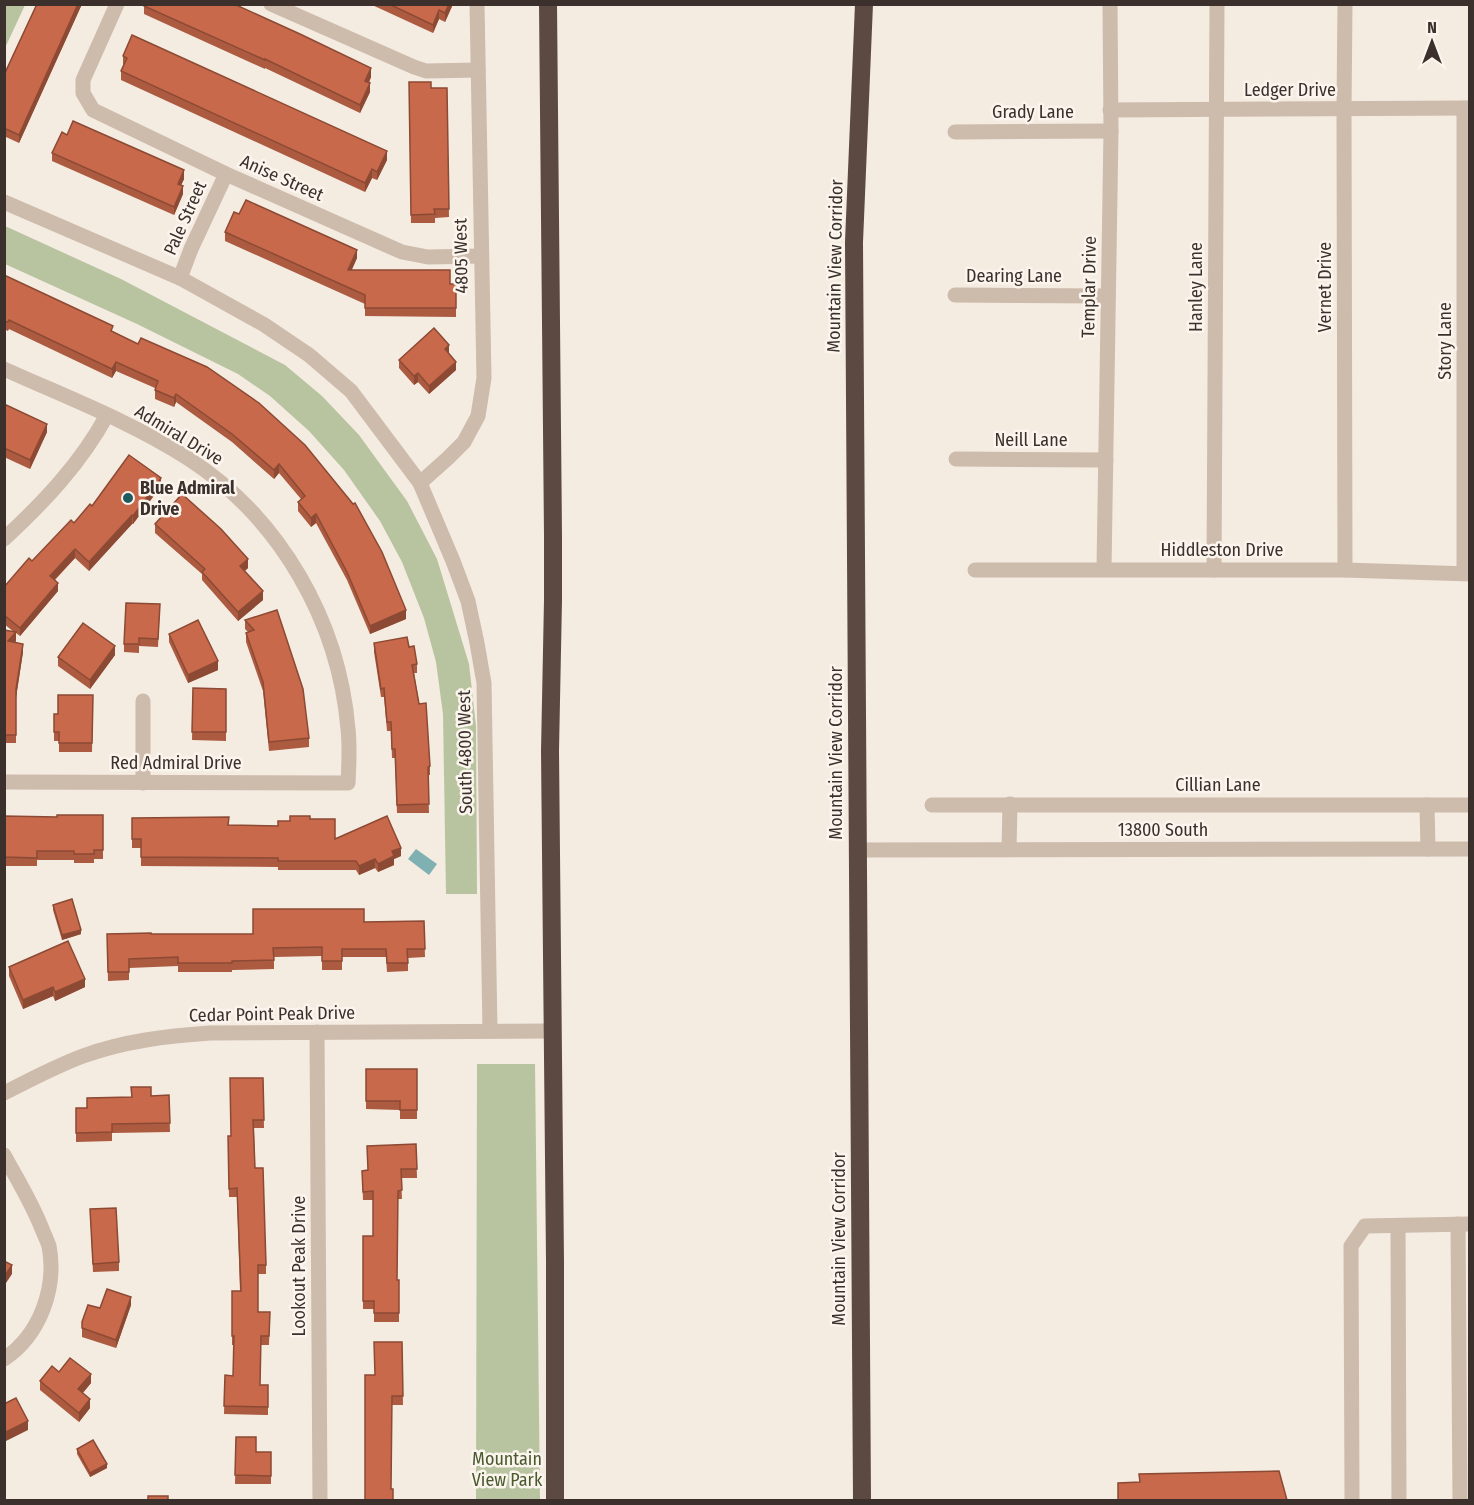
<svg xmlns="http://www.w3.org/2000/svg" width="1474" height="1505" viewBox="0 0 1474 1505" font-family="'Fira Sans Condensed',sans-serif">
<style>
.green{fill:#b8c4a0}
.water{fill:#7fb0b2}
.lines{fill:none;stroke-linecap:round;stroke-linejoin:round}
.minor{stroke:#cdbbac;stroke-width:15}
.highway{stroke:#5c4a42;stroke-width:18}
.wall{fill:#ac5a40}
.shaded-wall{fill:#8c4a34}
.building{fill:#c8694b;stroke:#8c4a34;stroke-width:1.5}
.poi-dot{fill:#1f5a5e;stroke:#fbf5ee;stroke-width:2}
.labels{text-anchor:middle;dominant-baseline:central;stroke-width:5;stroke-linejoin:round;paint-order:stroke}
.street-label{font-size:18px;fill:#3b302b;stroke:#fbf5ee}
.poi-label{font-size:18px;font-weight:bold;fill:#3b302b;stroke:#fbf5ee;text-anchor:start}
.park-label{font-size:18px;fill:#4a5a2e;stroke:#fbf5ee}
</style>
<rect width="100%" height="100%" fill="#f4ebe1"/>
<g class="green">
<path d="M5,4L25,5L5,48L4,5Z"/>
<path d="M5,226L121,279L285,365L322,396L359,435L407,501L437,559L469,664L476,726L477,894H446L443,714L436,662L424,618L402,562L380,521L344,470L309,431L270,396L238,374L137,324L5,264Z"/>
<path d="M477,1064H535L540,1500H476Z"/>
</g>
<path class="water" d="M416,849L437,864L429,875L408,859Z"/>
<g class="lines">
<g class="minor">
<path d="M117,4L83,80V93L93,110L226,174L402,252L428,257L481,256"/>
<path d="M271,4L414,67L426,71L478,70"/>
<path d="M1345,4L1344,109L1345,570"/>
<path d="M1464,108V573"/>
<path d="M1110,110L1470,108"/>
<path d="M955,132L1111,131"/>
<path d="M4,202L180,278L263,324L309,355L351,391L420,483L453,561L468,601L477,643L484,683L490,1031"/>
<path d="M180,278L191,249L226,174"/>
<path d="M955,295L1108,296"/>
<path d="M4,369C66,397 132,422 189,459C280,518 339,621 348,729C350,747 349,765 348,783L4,782"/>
<path d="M956,459L1106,460"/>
<path d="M420,483L448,458L464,442L478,416L484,378L477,4"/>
<path d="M4,539C44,502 81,463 107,415"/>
<path d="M1104,569L1111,131L1110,4"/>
<path d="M975,570H1345L1470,574"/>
<path d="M1214,570L1217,4"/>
<path d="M143,701V783"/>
<path d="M932,805H1470"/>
<path d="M1427,805L1428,849"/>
<path d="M1009,849L1010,804"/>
<path d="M857,850L1470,849"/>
<path d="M317,1032L320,1500"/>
<path d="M4,1093C30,1080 56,1066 83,1056C124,1041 167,1036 210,1033L552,1031"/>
<path d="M4,1155C17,1179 32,1203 42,1229C44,1234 47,1240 49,1246C57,1288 40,1335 4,1359"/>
<path d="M1458,1224L1460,1500"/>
<path d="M1398,1226L1399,1500"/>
<path d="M1352,1500L1351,1246L1365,1226L1470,1224"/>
</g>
<g class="highway">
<path d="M548,4L553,536V600L550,751L555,1261V1500"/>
<path d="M862,1500L854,242L864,4"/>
</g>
</g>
<g class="wall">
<path d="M37,4H82L19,143L6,137L4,140V75Z"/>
<path d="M370,4H453L445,22L439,19L433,33Z"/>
<path d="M144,6L371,77L369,83L370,92L360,113L265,68V69L144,14Z"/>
<path d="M123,56L387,160L377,180L372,178L365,192L121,80V71L124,65L123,64Z"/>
<path d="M409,82L431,88H447L449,217L435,218V223H411Z"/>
<path d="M52,153L184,179L181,185L183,194L174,215L52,161Z"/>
<path d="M225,232L357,258L351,270L450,284H456V317L365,316V304L225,241Z"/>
<path d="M4,275L138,344L207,367L406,619L370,634L347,580L316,523L311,527L298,511V502L301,499L279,473L274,479L232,442L176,402L174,407L155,399V388L116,371L112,378L9,329L8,331L4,329Z"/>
<path d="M449,354L456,370L429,394L418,382L414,385L399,368V360Z"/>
<path d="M4,404L47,432L30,469L4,457Z"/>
<path d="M161,486L133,524H132L89,571L75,558L55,580L58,591L20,636L16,633V641L15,642L23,652L16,697V743H4V630L14,632L4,624V587L92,506Z"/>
<path d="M155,524L248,568L245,571L263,600L238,621L202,580V574L155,533Z"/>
<path d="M160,604L158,647L139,646V653L124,652V644Z"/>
<path d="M277,610L309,738V747L269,751L263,691L246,642V633L248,632L245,629V620Z"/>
<path d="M169,634L218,670L188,683L169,642Z"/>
<path d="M374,643L409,647L417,664V673H414L430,766V775H428L429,813H397L395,758H392L391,731H387L384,697H381L374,652Z"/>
<path d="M115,655L90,689L58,666V657Z"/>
<path d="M193,688L226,689V741L192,740Z"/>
<path d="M93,695L92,752H59V741H54V714H58Z"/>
<path d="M103,815V859H94V863H74V860H37V866H4V816L57,817Z"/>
<path d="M132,818L228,825L278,826L290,821L310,819L335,839L401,856L394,859V865L378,872L375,868L359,875L356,870H278V867L141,866V848H132Z"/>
<path d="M53,905L81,934L62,940L53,910Z"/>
<path d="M424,921L425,957L408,958V971L387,972L386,957H342V970H322V956L274,957V969L232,970V972H178V966L129,968V980L108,981L107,934H253L364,922Z"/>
<path d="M9,967L85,987L55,1001L53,996L23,1009L9,976Z"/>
<path d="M366,1069H417V1119H400V1110L366,1109Z"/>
<path d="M263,1078L264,1128H254L255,1168L266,1265V1274H258V1312H270L269,1345H261L260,1385H268V1415L224,1414L225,1375L233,1376L234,1345H232V1291H240L237,1197H229L228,1136H231Z"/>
<path d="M169,1095L170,1132L112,1133V1141L76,1142V1108H87L131,1097Z"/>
<path d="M416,1144L417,1178H401L402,1199H398L397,1280H399V1322H374V1309H363V1236H373V1200H363L362,1171L367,1170Z"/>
<path d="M90,1209L119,1262V1271L93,1272Z"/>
<path d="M131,1305L116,1348L82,1337V1322L100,1308Z"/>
<path d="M402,1342L403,1405H392L375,1375Z"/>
<path d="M59,1372L91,1383L83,1393L90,1408L79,1422L40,1390V1381Z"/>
<path d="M236,1437L256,1452H271V1484H235Z"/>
<path d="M77,1449L107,1468L90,1477L77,1454Z"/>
</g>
<g class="shaded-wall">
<path d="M78,4H82L19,143V135Z"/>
<path d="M449,4H453L445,22V13Z"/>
<path d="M439,10V19L433,33V25Z"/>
<path d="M371,68V77L365,90V81Z"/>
<path d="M370,83V92L360,113V105Z"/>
<path d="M387,151V160L377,180V172Z"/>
<path d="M372,169V178L365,192V183Z"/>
<path d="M184,170V179L178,192V184Z"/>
<path d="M183,186V194L174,215V207Z"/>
<path d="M357,250V258L348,279V270Z"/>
<path d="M449,345V354L445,349Z"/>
<path d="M116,362V371L112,378V369Z"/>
<path d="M456,362V370L429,394V386Z"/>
<path d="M418,373V382L414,385V376Z"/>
<path d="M176,394V402L174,407V398Z"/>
<path d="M47,424V432L30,469V460Z"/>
<path d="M279,464V473L274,479V470Z"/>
<path d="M161,478V486L133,524V516Z"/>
<path d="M316,514V523L311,527V518Z"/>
<path d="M132,515V524L89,571V562Z"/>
<path d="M75,549V558L50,584V576Z"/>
<path d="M248,559V568L240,574V566Z"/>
<path d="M58,583V591L20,636V628Z"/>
<path d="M263,591V600L238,621V612Z"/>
<path d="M406,610V619L370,634V626Z"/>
<path d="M16,632V641L8,650V641Z"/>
<path d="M23,644V652L16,698V689Z"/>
<path d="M115,646V655L90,689V680Z"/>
<path d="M218,661V670L188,683V675Z"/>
<path d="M401,848V856L394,859V865L378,872V864L392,851Z"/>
<path d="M375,859V868L359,875V866Z"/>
<path d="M81,930V934L62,940V935Z"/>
<path d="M85,979V987L55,1001V992Z"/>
<path d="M53,987V996L23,1009V1000Z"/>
<path d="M12,1265V1274L4,1286V1277Z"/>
<path d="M131,1297V1305L116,1348V1340Z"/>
<path d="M91,1374V1383L78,1398V1389Z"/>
<path d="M90,1399V1408L79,1422V1413Z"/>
<path d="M28,1421V1430L4,1442V1433Z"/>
<path d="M107,1464V1468L90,1477V1473Z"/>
</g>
<g class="building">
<path d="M37,4H78L19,135L6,129L4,131V75Z"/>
<path d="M144,4H234L300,34L371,68L365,81L370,83L360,105L265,59V60L144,6Z"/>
<path d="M389,4H449L445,13L439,10L433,25Z"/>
<path d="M132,35L387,151L377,172L372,169L365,183L121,71L127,58L123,56Z"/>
<path d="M409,82H431V88H447L449,209H434L435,214L411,215Z"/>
<path d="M73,121L184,170L178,184L183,186L174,207L52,153L62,132L67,135Z"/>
<path d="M246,200L357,250L348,270H450V284H456V308H365V295L225,232L234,212L239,214Z"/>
<path d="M4,275L113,326L111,331L138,344L141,338L207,367L259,403L305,445L353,504L355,503L382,552L406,610L370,626L347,572L316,514L311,518L298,502L305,496L279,464L274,470L232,434L176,394L174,398L155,390L158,381L116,362L112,369L9,320L8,322L4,321Z"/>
<path d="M434,328L449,345L445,349L456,362L429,386L418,373L414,376L399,360Z"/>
<path d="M4,404L47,424L30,460L4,448Z"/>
<path d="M129,455L161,478L133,516L132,515L89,562L75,549L50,576L58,583L20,628L4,615V587L29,558L32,561L71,520L74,523L90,504L92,506Z"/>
<path d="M182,494L221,529L248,559L240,566L263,591L238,612L202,572L205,569L155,524Z"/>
<path d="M126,603L160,604L158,639L139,638V644H124Z"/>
<path d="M277,610L303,689L309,738L269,742L263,682L246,633L254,630L245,620Z"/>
<path d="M198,620L218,661L188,675L169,634Z"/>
<path d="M83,623L115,646L90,680L58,657Z"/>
<path d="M4,630L16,632L8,641L23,644L16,689V735H4Z"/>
<path d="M407,637L409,647L414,646L417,664L412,665L419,704L426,703L430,766L428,767L429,804L397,805L395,749H392L391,722H387L384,688L381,689L374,643Z"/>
<path d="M193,688L226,689V732H192Z"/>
<path d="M58,695H93L92,743H59V732H54V714H58Z"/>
<path d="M57,815H103V850H94V854H74V851H37V858L4,857V816L57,817Z"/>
<path d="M290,816H310V819H335V839L387,816L401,848L392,851L394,856L378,864L375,859L359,866L356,861H278V858L141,857V839H132V818L229,817L228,825L278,826V821H290Z"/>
<path d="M72,899L81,930L62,935L53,905Z"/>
<path d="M253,909H364V922L424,921L425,949H407L408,963H387L386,949H342V961H322V947L273,948L274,960L232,961V963H178V957L129,959V972H108L107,934L151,933V934H253Z"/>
<path d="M68,941L85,979L55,992L53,987L23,1000L9,967Z"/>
<path d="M366,1069H417V1110H400V1101H366Z"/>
<path d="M230,1078H263L264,1120H253L255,1168H263L266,1265H258V1312H270L269,1336H261L260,1385H268V1407L224,1406L225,1375L233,1376L234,1336H232V1291H241L237,1188L229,1189L228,1136H231Z"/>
<path d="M131,1087H151V1096L169,1095L170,1123L112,1124V1132L76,1133V1108H87V1098L132,1097Z"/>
<path d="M416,1144L417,1169H401L402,1190L398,1191L397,1280H399V1313H374V1301H363V1236H373V1191L363,1192L362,1171L368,1170L367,1146Z"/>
<path d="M116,1208L119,1262L93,1264L90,1209Z"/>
<path d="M4,1261L12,1265L4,1277Z"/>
<path d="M107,1289L131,1297L116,1340L82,1328V1322L88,1305L100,1308Z"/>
<path d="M374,1342H402L403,1396H392L391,1489H393V1500H365V1375H375Z"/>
<path d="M70,1358L91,1374L78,1389L90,1399L79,1413L40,1381L52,1366L59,1372Z"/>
<path d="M16,1398L28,1421L4,1433V1404Z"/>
<path d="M236,1437H256V1452H271V1476L235,1475Z"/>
<path d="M93,1440L107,1464L90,1473L77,1449Z"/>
<path d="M1279,1471L1287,1500H1118V1483L1140,1482L1139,1474Z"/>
<rect x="148" y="1496" width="20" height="4"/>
</g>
<circle class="poi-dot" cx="128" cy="498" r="6"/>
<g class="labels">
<g class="street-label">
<text x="1290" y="90">Ledger Drive</text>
<text x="1033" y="112">Grady Lane</text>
<text transform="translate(282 178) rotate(24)">Anise Street</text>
<text transform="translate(185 218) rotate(-66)">Pale Street</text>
<text transform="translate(461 256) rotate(-91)">4805 West</text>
<text transform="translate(835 266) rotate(-89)">Mountain View Corridor</text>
<text x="1014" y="276">Dearing Lane</text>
<text transform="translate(1089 287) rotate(-89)">Templar Drive</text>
<text transform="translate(1196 287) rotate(-90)">Hanley Lane</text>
<text transform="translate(1325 287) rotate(-90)">Vernet Drive</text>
<text transform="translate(1445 341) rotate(-90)">Story Lane</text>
<text transform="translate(179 435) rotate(31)">Admiral Drive</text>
<text x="1031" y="440">Neill Lane</text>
<text x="1222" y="550">Hiddleston Drive</text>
<text transform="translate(465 752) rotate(-91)">South 4800 West</text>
<text transform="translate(836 753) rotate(-90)">Mountain View Corridor</text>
<text x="176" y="763">Red Admiral Drive</text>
<text x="1218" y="785">Cillian Lane</text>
<text x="1163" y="830">13800 South</text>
<text transform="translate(272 1014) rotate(-1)">Cedar Point Peak Drive</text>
<text transform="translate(839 1239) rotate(-90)">Mountain View Corridor</text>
<text transform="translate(299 1266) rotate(-90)">Lookout Peak Drive</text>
</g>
<g class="poi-label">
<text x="140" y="488">Blue Admiral<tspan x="140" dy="21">Drive</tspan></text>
</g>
<g class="park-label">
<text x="507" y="1459">Mountain<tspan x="507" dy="21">View Park</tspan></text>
</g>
</g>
<rect width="1474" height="1505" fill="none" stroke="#3b302b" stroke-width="12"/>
<g transform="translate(1432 42)" stroke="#fbf5ee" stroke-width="4.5" paint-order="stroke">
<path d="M0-4.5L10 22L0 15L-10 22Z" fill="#3b302b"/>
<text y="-9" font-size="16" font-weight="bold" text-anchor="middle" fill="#3b302b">N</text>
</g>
</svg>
